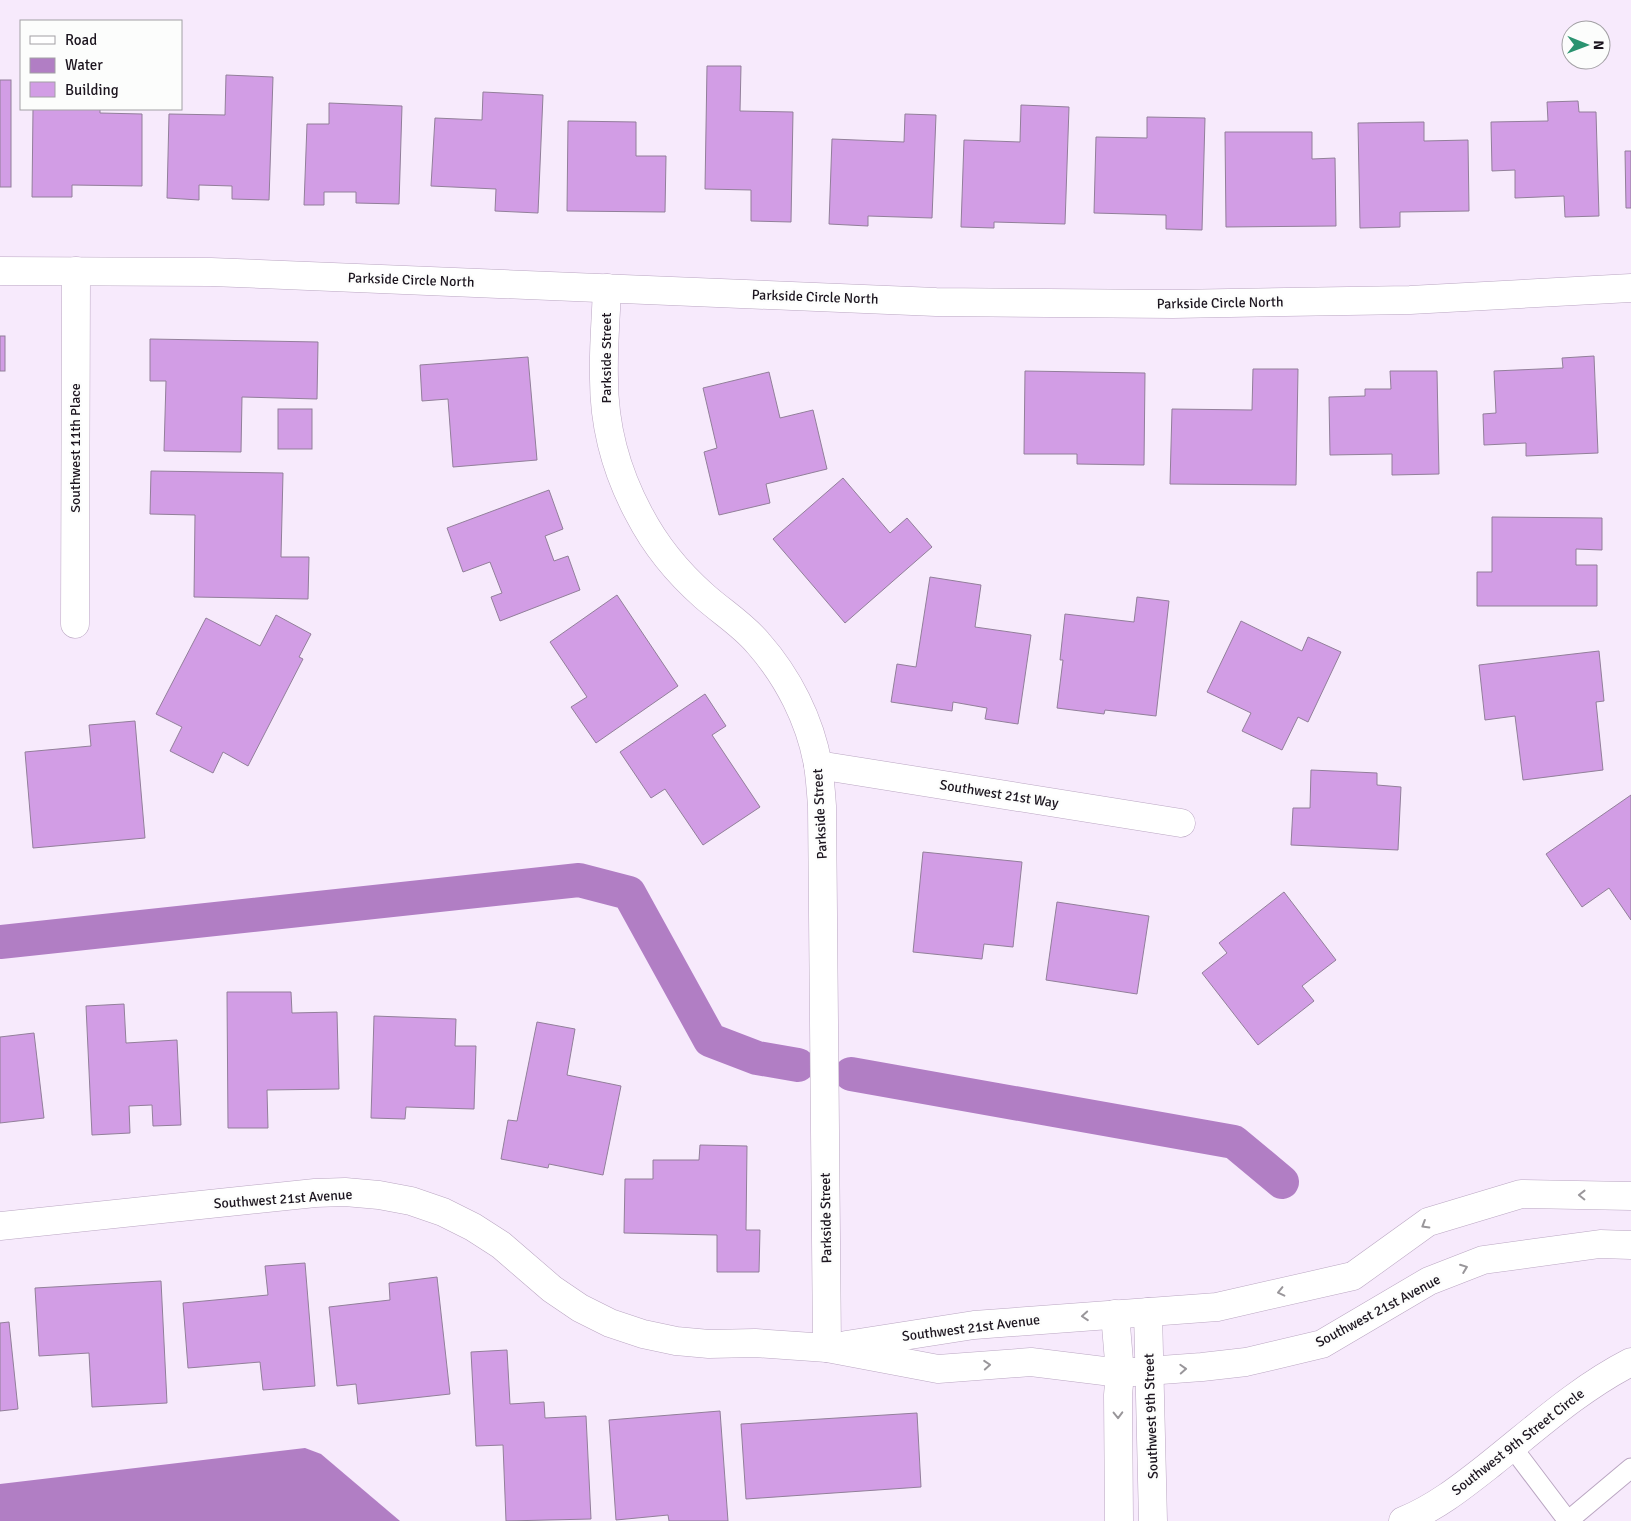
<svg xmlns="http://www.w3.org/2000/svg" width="1631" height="1521" viewBox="0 0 1631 1521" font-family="Signika,sans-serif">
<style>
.water{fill:#b17ec4}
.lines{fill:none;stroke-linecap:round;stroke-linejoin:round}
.canal{stroke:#b17ec4;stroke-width:34}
.building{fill:#d29de5;stroke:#927f9a}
.service-casing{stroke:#baa6c2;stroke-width:21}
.minor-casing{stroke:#baa6c2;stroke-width:29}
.service{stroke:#fff;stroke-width:19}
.minor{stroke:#fff;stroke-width:28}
.oneway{stroke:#99969a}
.labels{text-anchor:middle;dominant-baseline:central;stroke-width:4.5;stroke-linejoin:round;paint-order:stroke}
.street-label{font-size:14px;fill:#1c151f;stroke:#fcfdfc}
</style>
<rect width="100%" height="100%" fill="#f7eafc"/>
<path class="water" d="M305,1448L321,1454L400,1521H0V1484Z"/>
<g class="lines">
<g class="canal">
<path d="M0,942L579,880L629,893L710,1040L757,1058L798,1065"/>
<path d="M851,1074L1234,1142L1282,1182"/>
</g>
</g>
<g class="building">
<path d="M707,66H741L740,111L793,112L791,222L751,221V190L705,189Z"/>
<path d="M226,75L273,77L269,200L232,199V186L199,185V200L167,198L169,114L225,115Z"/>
<rect x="0" y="80" width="11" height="107"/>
<path d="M483,92L543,95L538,213L495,211L496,189L431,186L435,118L482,120Z"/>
<path d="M1578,101L1579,112H1596L1599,216L1565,217L1564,196L1515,198V170L1492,171L1491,122L1548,121L1547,102Z"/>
<path d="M329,103L402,106L399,204L356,203V192H324V205H304L307,124H329Z"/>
<path d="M1021,105L1069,107L1065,224L994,222V228L961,227L964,140L1020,142Z"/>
<path d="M33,109H100V113L142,114V186L72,185V197H32Z"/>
<path d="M905,114L936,115L932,218L868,216V226L829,224L832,139L904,142Z"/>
<path d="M1147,117L1205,118L1202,230L1166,229V215L1094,213L1096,137L1147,138Z"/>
<path d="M568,121L636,122V156H666L665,212L567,211Z"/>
<path d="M1424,122V141L1468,140L1469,211L1400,212V227L1360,228L1358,123Z"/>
<path d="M1225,132H1312V159L1335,158L1336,226L1226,227Z"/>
<path d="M1625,151H1631V208H1626Z"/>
<rect x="0" y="336" width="5" height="35"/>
<path d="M150,339L318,342L317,399L242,397L241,452L164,451L166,381H150Z"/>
<path d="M1594,356L1598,453L1526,456V443L1484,445L1483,414L1496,413L1494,371L1563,368L1562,358Z"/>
<path d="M528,357L537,460L453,467L448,399L422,401L420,365Z"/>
<path d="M1253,369H1298L1296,485L1170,484L1172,409L1252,410Z"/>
<path d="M1025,371L1145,373L1144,465L1077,464V454H1024Z"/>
<path d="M1390,371H1437L1439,474L1392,475V454L1330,455L1329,397L1365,396V389H1391Z"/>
<path d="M769,372L780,418L813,410L827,469L766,484L770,503L719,515L704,452L717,448L703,388Z"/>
<rect x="278" y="409" width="34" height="40"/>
<path d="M151,471L283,473L281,557H309L308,599L194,597L195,515L150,514Z"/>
<path d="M843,478L890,533L907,518L932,547L845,623L773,539Z"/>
<path d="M549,490L563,529L545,536L554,561L568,556L580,590L500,621L491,597L502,593L490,562L463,572L447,528Z"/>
<path d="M1492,517L1602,518V550L1576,549V565H1597V606H1477V572H1492Z"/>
<path d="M930,577L981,585L975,627L1031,635L1018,724L985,719L987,708L953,702L952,711L891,702L897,664L916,667Z"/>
<path d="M617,595L678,686L596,743L571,707L587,697L550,642Z"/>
<path d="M1137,597L1169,601L1156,716L1105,710L1104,714L1057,708L1063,660H1060L1065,614L1134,622Z"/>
<path d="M276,615L311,634L299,657L303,659L248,766L223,752L213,773L170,751L182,727L156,714L206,618L260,646Z"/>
<path d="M1241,621L1302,651L1308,637L1341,652L1308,722L1298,717L1282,750L1242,731L1251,713L1207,692Z"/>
<path d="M1599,651L1604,701L1596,702L1603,770L1523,780L1515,716L1485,720L1479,665Z"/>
<path d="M705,694L726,726L712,735L760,807L703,845L665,789L651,798L620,752Z"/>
<path d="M135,721L145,838L33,848L25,752L91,746L89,725Z"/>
<path d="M1311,770L1377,773V785L1401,787L1398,850L1291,845L1293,808H1310Z"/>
<path d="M1631,795V920L1609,888L1582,907L1546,854Z"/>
<path d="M923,852L1022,862L1013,947L984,944L982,959L913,952Z"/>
<path d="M1284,892L1336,960L1302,986L1314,1001L1258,1045L1202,973L1227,953L1219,943Z"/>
<path d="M1057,902L1149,916L1137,994L1046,980Z"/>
<path d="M227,992H291L292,1013L337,1012L339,1089L267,1090L268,1128H228Z"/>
<path d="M124,1004L126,1043L177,1040L181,1125L153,1126L152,1105L129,1106L130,1133L92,1135L86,1006Z"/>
<path d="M374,1016L456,1019L455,1046H476L474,1109L406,1107L405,1119L371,1118Z"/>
<path d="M537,1022L575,1029L567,1075L621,1086L603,1175L549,1164L548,1168L501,1159L508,1120L517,1121Z"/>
<path d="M34,1033L44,1118L0,1123V1037Z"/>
<path d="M700,1145L747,1146L746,1230H760L759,1272H717V1235L624,1233L625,1179H653V1160H699Z"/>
<path d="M305,1263L315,1386L263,1390L260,1362L188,1368L183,1303L268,1295L265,1266Z"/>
<path d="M437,1277L450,1394L358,1404L356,1384L337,1386L329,1307L390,1300L389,1283Z"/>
<path d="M161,1281L167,1403L92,1407L89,1353L39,1356L35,1288Z"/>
<path d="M9,1322L18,1409L0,1411V1323Z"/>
<path d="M507,1350L510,1404L544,1402L545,1418L586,1416L591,1519L506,1521L503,1445L476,1446L471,1352Z"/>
<path d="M720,1411L728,1521H669L668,1515L616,1520L609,1420Z"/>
<path d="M917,1413L921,1487L746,1499L741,1424Z"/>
</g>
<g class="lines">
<defs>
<g id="service">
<path d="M1512,1447L1568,1521"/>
<path d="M1569,1520L1631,1468"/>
</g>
<g id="minor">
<path d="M0,271L211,272L936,302L1173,304L1410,300L1631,288"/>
<path d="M607,288C606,318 603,349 604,379C604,426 617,473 639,514C655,545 678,573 704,596C722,612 743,625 758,643C788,677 810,720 818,765C820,778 821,792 822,806L827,1348"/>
<path d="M75,624L76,271"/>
<path d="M818,765L1181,823"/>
<path d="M0,1226L315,1193L345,1192L379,1195L411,1201L443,1212L473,1227L501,1245L552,1289L580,1308L610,1323L643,1334L676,1341L709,1344L755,1343L827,1348L938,1369L1031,1362L1120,1373L1202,1367L1246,1362L1322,1344L1429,1281L1483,1260L1600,1244L1631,1245"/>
<path d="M1148,1312L1153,1521"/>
<path d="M1115,1314L1120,1373L1118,1395L1119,1521"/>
<path d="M846,1345L974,1325L1217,1307L1353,1276L1428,1222L1521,1194L1631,1196"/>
<path d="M1403,1521C1437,1507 1464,1485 1492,1463C1537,1427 1580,1388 1631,1362"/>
</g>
</defs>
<use href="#service" class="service-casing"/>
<use href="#minor" class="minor-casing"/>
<use href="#service" class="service"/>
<use href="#minor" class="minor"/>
</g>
<defs><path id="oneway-chevron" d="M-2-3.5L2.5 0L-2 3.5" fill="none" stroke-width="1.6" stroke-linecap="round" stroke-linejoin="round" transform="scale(1.25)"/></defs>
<g class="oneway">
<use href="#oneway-chevron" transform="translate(1582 1195) rotate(-179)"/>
<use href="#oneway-chevron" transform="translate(1425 1225) rotate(149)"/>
<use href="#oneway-chevron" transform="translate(1464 1268) rotate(-21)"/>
<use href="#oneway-chevron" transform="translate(1281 1292) rotate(167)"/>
<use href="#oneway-chevron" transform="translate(1085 1316) rotate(176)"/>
<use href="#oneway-chevron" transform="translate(987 1365) rotate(-4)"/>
<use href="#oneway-chevron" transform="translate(1183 1369) rotate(-3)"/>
<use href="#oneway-chevron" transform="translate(1118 1415) rotate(89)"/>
</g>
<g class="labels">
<g class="street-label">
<text transform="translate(411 280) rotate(2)">Parkside Circle North</text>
<text transform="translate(815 297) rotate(2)">Parkside Circle North</text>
<text transform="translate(1220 303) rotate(-1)">Parkside Circle North</text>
<text transform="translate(606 358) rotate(-90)">Parkside Street</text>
<text transform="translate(75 448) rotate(-90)">Southwest 11th Place</text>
<text transform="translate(999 794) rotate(9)">Southwest 21st Way</text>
<text transform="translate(820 814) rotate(-93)">Parkside Street</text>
<text transform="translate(283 1199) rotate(-4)">Southwest 21st Avenue</text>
<text transform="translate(826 1218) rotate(-91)">Parkside Street</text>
<text transform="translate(1378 1311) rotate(-28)">Southwest 21st Avenue</text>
<text transform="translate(971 1328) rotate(-7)">Southwest 21st Avenue</text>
<text transform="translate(1151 1416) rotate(-92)">Southwest 9th Street</text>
<text transform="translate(1518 1442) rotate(-38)">Southwest 9th Street Circle</text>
</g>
</g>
<rect x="20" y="20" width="162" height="90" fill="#fcfdfc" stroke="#a2a0a4"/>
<rect x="30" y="36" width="25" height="8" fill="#ffffff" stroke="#a2a0a4"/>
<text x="65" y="45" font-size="15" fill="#1c151f">Road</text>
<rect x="30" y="58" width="25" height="15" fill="#b17ec4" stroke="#a2a0a4"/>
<text x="65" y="70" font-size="15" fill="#1c151f">Water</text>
<rect x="30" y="82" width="25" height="15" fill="#d29de5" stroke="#a2a0a4"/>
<text x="65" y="95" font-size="15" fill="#1c151f">Building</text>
<g transform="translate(1586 45) rotate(91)"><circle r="24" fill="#fcfdfc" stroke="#a2a0a4"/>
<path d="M0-4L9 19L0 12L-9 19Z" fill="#2a9370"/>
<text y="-8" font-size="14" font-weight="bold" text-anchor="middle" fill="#1c151f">N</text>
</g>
</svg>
